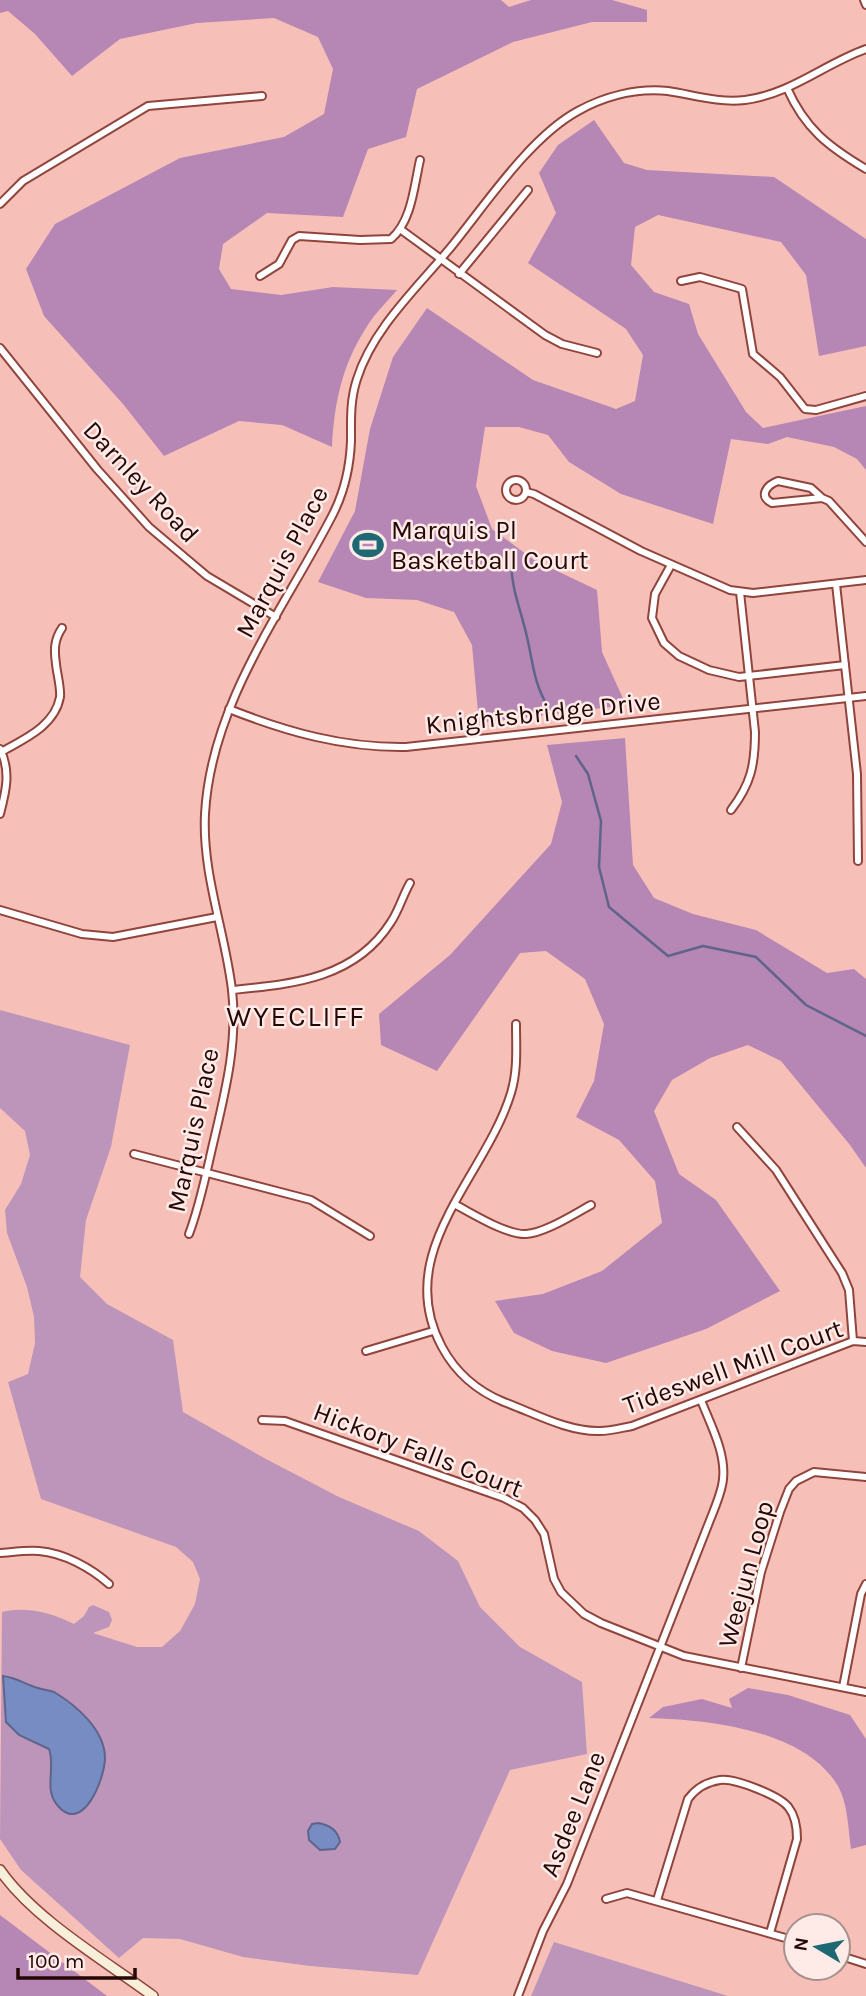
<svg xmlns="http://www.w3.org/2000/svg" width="866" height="1996" viewBox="0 0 866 1996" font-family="Karla,sans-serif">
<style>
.green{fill:#bd95bb}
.forest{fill:#b686b4}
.water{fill:#778cc3;stroke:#5e648a;stroke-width:2}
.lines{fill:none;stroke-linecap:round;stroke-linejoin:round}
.stream{stroke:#5e648a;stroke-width:2.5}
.street-casing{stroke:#90443c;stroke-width:10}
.secondary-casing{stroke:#90443c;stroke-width:12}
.street{stroke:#fff;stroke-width:6}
.secondary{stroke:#f8efda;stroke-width:9}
.labels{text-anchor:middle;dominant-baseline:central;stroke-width:5;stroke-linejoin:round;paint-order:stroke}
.street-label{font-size:26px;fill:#250705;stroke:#feebe8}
.poi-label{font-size:26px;fill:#250705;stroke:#feebe8;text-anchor:start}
.neighbourhood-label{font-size:28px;letter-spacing:2px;fill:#250705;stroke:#feebe8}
</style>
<rect width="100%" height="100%" fill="#f6c0b9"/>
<g class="green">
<path d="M0,1010L130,1045L111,1147L86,1220L80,1277L107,1304L173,1340L183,1412L266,1459L339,1497L419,1531L458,1561L480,1607L520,1647L582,1682L587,1754L510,1770L418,1975L310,1966L243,1957L180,1939L143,1938L119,1958L21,1870L0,1839L2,1612C26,1606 52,1613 74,1624L84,1616L89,1607L93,1605L109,1612L112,1620L109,1627L93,1633L137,1647H162L180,1631L195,1604L200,1579L193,1562L176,1547L41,1499L8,1382L28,1374L35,1343L34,1317L27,1287L7,1233L5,1210L21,1184L30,1155L25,1131L0,1108Z"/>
<path d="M554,1942L728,1996H531Z"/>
</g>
<g class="forest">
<path d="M0,0H501L509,7L531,0H612L647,10V22H592L513,42L417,89L406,137L368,149L343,217L267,213L223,244L219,269L231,289L281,295L333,287L397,290C387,302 374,314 366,328C342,365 334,404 332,447L282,425L239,421L164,456L123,404L44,316L26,269L55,224L180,158L284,137L324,114L333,69L318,37L274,18L197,23L120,39L72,76L35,34L8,11L0,13Z"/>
<path d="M594,120L624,163L647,170L774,177L866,239V346L819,356L806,275L781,242L658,215L635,227L631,265L654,292L689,304L698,334L746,412L763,428L866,406V470L857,459L834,447L787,437L768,444L731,439L713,524L621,494L569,462L548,435L519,427H485L476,486L492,529L534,560L597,590L602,652L626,705L479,723L472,645L454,612L417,600L366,598L318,582L355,511L370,429L393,357L427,308L533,380L616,409L635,401L643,355L626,329L528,263L556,213L539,173L558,145Z"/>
<path d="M625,738L633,865L654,898L693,914L756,930L827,973L854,969L866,979V1168L850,1145L781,1061L748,1045L710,1058L672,1080L654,1111L679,1174L716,1200L780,1291L706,1329L606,1363L552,1351L514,1333L495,1301L543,1294L602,1271L662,1223L655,1181L619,1140L576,1117L594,1081L604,1024L585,979L546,951L520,953L437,1071L381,1045L379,1014L450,955L551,844L562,802L547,745Z"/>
<path d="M748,1688L788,1695L850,1715L866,1739V1845L851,1849C848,1828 848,1804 838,1786C804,1729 708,1720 649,1718L663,1707L702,1699L732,1708L729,1699Z"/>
<path d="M0,1915L107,1996H0Z"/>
</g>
<g class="water">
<path d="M3,1676C17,1678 25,1684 38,1688C44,1690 49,1690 54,1692C76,1705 105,1730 105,1758C105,1778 83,1835 58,1806C43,1790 56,1768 49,1749L19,1735L6,1722Z"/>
<path d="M318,1823C330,1825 338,1830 340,1842L335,1849L320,1850L309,1840L308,1831L312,1824Z"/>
</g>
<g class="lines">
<g class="stream">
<path d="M511,563C512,592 521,610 527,637C534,667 533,681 549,709"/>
<path d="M576,756L588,774L601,821L599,867L609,907L668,956L703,946L756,957L806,1005L866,1036"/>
</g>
<defs>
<g id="street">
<path d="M864,0L866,5"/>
<path d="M787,88C805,129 829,147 866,169"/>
<path d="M0,204L23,181L148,106L262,96"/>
<path d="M400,229L545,335L562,344L597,353"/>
<path d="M459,274L528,190"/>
<path d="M260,276L279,264L292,240L299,236L360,240L391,239C412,221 414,186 420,160"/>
<path d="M681,281L700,277L742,289L753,354L780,377L805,409L816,410L866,396"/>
<path d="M0,348L97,469L149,527L207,576L276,617"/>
<circle cx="516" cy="490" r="10"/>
<path d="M526,492L534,494L641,551L730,590L753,593L866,580"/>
<path d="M822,498L772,503C758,496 767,485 778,481L811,488L822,498L829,501L866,542"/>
<path d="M671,565L655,594L652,618L664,643L679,656L709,670L739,677L845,665"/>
<path d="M836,584L857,774L858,861"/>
<path d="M229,709C287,732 344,748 406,747L866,696"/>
<path d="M0,749C11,771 6,791 0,814"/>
<path d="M1,752C24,739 55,726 60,697C61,688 57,674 56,664C54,650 54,640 62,628"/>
<path d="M731,810C751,784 755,765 755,732L740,592"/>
<path d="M0,910L82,934L113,937L217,917"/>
<path d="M232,990C293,984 355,979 391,922C399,910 403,895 410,883"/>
<path d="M516,1024C516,1047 518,1070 511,1093C485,1178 391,1252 442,1347C456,1373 477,1391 504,1402C534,1413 568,1432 600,1431C610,1431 621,1428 632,1426L853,1341L866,1342"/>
<path d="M737,1127L776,1170L842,1273L849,1290L853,1341"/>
<path d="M134,1154L311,1200L370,1236"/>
<path d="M454,1204C472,1213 506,1235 526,1234C545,1233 574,1214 591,1205"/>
<path d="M189,1234C200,1205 206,1174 213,1144C225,1093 238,1043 232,990C225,931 202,874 205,814C211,703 283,611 332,516C344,493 350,467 351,441C351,420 350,400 357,379C373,328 418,287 451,247C486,204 530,137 578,111C605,96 637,88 668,91C694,95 718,103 745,100C791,94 824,64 866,49"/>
<path d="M366,1351L433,1331"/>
<path d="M262,1420L285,1421L504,1498L523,1508L535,1520L544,1534L554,1579L561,1592L584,1614L601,1623L684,1656L866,1692"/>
<path d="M0,1553C13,1552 27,1550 39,1551C64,1553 91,1568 109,1584"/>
<path d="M741,1668L761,1572L780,1512L789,1489L796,1481L814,1472L866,1477"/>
<path d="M843,1687L861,1594L866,1584"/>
<path d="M606,1899L627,1893L796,1941"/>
<path d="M657,1900L688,1799C696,1788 706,1782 720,1780C735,1778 781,1796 789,1808C796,1817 797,1828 797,1839L770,1933"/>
<path d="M838,1955L866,1964"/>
<path d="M518,1996L543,1931L567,1884L710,1520C715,1507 722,1492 723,1479C726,1452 710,1424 701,1400"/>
</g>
<path id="secondary" d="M0,1870C34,1919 104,1960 153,1996"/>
</defs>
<use href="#street" class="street-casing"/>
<use href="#secondary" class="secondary-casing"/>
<use href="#street" class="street"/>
<use href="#secondary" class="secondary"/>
</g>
<defs>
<symbol id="stadium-bare" viewBox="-9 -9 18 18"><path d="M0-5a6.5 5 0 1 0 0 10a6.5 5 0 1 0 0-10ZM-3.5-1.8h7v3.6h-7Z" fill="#1d6872" stroke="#feebe8" stroke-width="2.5" paint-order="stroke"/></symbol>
</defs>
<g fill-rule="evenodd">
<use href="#stadium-bare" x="346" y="523" width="44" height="44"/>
</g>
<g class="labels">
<g class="street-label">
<text transform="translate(141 482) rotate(47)">Darnley Road</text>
<text transform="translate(282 562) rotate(-62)">Marquis Place</text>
<text transform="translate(543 713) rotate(-6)">Knightsbridge Drive</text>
<text transform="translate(193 1130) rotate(-78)">Marquis Place</text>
<text transform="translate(733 1367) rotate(-20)">Tideswell Mill Court</text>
<text transform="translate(418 1450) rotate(21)">Hickory Falls Court</text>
<text transform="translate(746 1574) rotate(-75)">Weejun Loop</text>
<text transform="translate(573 1814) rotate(-68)">Asdee Lane</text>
</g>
<g class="poi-label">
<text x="391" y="530">Marquis Pl<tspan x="391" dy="30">Basketball Court</tspan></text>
</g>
<g class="neighbourhood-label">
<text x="296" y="1016">WYECLIFF</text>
</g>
</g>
<g transform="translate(817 1947) rotate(280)"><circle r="33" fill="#feebe8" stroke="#a7908d" stroke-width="2"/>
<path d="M0-5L12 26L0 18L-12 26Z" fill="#1d6872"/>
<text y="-10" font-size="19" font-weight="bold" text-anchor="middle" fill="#250705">N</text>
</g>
<path d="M18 1968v10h117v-10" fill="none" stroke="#250705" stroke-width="3.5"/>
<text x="28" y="1968" font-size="21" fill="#250705" stroke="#feebe8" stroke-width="5" paint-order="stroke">100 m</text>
</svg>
